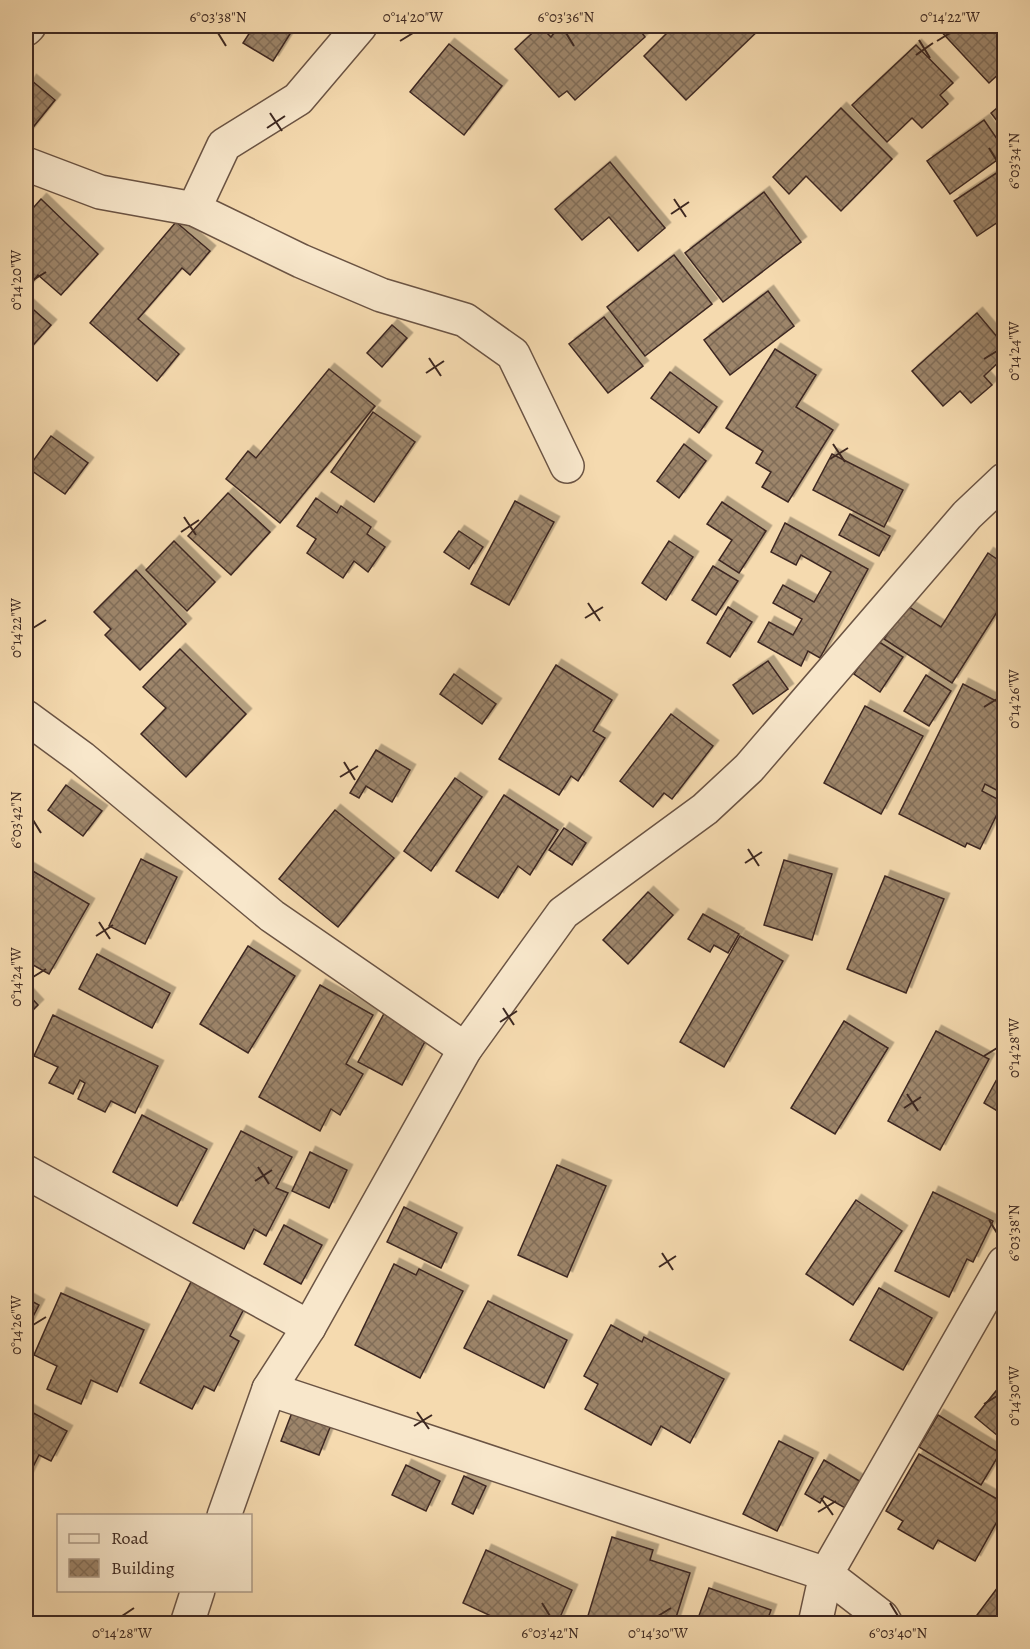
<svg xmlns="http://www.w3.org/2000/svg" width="1030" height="1649" viewBox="0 0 1030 1649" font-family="Alegreya,serif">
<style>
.building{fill:url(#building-cross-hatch);stroke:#3d2821;stroke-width:1.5;filter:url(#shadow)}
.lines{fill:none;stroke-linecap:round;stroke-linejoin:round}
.minor-casing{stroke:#6b5444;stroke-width:36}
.minor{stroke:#f8e7cb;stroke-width:33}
.ticks{fill:none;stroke:#3d2821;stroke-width:2}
.neatline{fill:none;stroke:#3d2821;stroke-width:2}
.ticks-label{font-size:15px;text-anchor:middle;fill:#3d2821}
</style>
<defs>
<pattern id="building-cross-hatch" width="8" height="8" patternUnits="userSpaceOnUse" patternTransform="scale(1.5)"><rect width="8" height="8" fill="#9d856b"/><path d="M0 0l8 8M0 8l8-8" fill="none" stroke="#816d58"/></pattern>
<filter id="shadow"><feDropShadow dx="5.5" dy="-5.5" stdDeviation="0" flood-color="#0004"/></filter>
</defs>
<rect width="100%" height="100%" fill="#f5daaf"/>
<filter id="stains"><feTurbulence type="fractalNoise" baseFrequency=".00333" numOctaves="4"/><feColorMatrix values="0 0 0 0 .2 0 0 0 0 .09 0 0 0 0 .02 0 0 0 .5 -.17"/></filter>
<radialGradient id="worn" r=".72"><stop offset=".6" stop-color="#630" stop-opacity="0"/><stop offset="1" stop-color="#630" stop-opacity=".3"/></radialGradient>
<g class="building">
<path d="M254,26H277L290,34L273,61L243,43Z"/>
<path d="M540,26L551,37L554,33L550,28L552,26H637L645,37L575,100L567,91L559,97L515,49Z"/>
<path d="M674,26H763L686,100L644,56Z"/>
<path d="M936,26H1004V69L989,83Z"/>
<path d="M449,44L502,86L464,135L410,92Z"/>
<path d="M916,45L953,83L940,95L948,104L922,128L912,118L887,142L852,105Z"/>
<path d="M31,80L55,100L26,136V88Z"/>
<path d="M1004,102V130L991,113Z"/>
<path d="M841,108L892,159L841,211L806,176L789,194L773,177Z"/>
<path d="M984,120L1004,149V155L950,194L927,161Z"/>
<path d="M610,162L665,228L638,251L609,217L582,240L555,209Z"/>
<path d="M1004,168V218L977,236L954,201Z"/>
<path d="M764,192L801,242L723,302L685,253Z"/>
<path d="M41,199L98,254L61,295L38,275L26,290V216Z"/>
<path d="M176,222L210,251L190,275L182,268L138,319L179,354L157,381L90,323Z"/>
<path d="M674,255L712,304L645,356L607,307Z"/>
<path d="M768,291L794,326L730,375L704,340Z"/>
<path d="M26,303L51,325L28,351L26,349Z"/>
<path d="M977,313L1004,345V357L984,376L992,385L971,403L960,391L943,406L912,371Z"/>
<path d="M604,317L643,366L608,393L569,344Z"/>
<path d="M392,325L407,338L382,367L367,353Z"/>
<path d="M775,349L816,375L796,407L833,430L788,502L762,487L771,472L756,463L763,451L726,428Z"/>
<path d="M329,369L375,406L280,523L226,479L248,451L256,458Z"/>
<path d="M670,372L717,407L699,433L651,398Z"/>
<path d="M373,412L415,442L374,502L331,472Z"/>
<path d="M51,436L88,463L65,494L28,468Z"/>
<path d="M684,444L706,461L679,498L657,481Z"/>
<path d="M832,454L903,490L884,527L813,490Z"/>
<path d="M228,493L270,532L231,575L188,536Z"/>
<path d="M316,498L337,513L341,506L371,527L367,534L385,547L368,572L354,561L343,578L307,553L316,539L297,526Z"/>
<path d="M515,501L554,522L509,605L471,584Z"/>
<path d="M722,502L766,531L739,573L719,560L732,540L707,524Z"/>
<path d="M850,514L890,536L879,556L839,535Z"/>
<path d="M785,523L868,569L820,658L808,651L801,666L758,642L769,622L793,635L802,619L773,603L783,585L814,602L831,572L801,555L796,565L771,552Z"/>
<path d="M459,531L483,547L469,569L444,552Z"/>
<path d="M174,541L215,582L187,611L146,570Z"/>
<path d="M669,541L693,557L666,600L642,583Z"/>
<path d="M988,553L1004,564V601L952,683L884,639L906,605L941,627Z"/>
<path d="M713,566L738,581L716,615L692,600Z"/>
<path d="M136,570L186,624L140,670L105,635L111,629L94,612Z"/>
<path d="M728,607L752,622L730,657L707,643Z"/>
<path d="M876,640L903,657L880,692L854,674Z"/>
<path d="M180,649L246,714L186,777L141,734L166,708L143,687Z"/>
<path d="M768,661L788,689L753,714L733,685Z"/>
<path d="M556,665L612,700L593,731L605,738L578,781L571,776L559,795L499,759Z"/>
<path d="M454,674L496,704L482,724L440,694Z"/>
<path d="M926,675L951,691L929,726L904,711Z"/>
<path d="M963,684L1004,705V794L985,784L982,791L1003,802L980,849L967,843L965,847L899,814Z"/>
<path d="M865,706L923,736L881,814L824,783Z"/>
<path d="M671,714L713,746L672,799L664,793L653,807L620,781Z"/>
<path d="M376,750L410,770L392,802L366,786L359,798L350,793Z"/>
<path d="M455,778L482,797L431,871L404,851Z"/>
<path d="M66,785L102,811L83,836L48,810Z"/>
<path d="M504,795L558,830L530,875L518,866L498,898L456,871Z"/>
<path d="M335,810L394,858L338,927L279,879Z"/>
<path d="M564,828L586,843L572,865L549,850Z"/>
<path d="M141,859L177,877L145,944L109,926Z"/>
<path d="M784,860L832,874L812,940L764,925Z"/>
<path d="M26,867L89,904L49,974L26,961Z"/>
<path d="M885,876L944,899L906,993L847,969Z"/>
<path d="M648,892L673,915L628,964L603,940Z"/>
<path d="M703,914L739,934L728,953L714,945L710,952L688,939Z"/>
<path d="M740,936L783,961L724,1067L680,1042Z"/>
<path d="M248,946L295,976L248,1053L200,1024Z"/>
<path d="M97,954L170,993L152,1028L79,989Z"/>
<path d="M320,985L373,1015L346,1064L363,1074L340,1115L331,1109L320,1131L259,1097Z"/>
<path d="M26,992L38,1005L26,1017Z"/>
<path d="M387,1008L430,1032L402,1085L358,1062Z"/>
<path d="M53,1015L158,1066L135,1113L111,1101L105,1112L78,1099L85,1083L80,1080L73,1094L49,1083L58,1067L34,1056Z"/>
<path d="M844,1021L888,1048L835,1134L791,1108Z"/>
<path d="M936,1031L989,1059L940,1150L888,1121Z"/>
<path d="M1004,1066V1115L984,1103Z"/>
<path d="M142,1115L207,1149L177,1206L113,1172Z"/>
<path d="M241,1131L292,1157L276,1188L288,1193L266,1236L254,1229L244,1249L193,1223Z"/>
<path d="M310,1152L347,1170L329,1208L292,1191Z"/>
<path d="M557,1165L606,1186L567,1277L518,1255Z"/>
<path d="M933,1192L993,1221L973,1262L967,1259L949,1297L895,1271Z"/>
<path d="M856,1200L902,1231L853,1305L806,1274Z"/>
<path d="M404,1207L457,1233L441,1268L387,1242Z"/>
<path d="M284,1225L322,1245L301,1284L264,1264Z"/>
<path d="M394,1264L416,1275L419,1269L463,1291L420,1378L355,1345Z"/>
<path d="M194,1276L247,1303L230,1336L239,1341L214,1391L204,1386L192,1409L140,1383Z"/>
<path d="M879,1288L932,1318L903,1370L850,1340Z"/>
<path d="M61,1293L144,1330L117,1392L91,1380L81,1404L47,1389L57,1366L34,1355Z"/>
<path d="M26,1298L39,1305L26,1330Z"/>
<path d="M488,1301L567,1340L544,1388L464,1348Z"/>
<path d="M611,1325L642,1342L644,1337L724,1379L690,1443L661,1426L651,1445L585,1409L598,1384L584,1376Z"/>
<path d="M1004,1381V1441L975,1417Z"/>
<path d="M26,1409L67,1431L51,1461L39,1455L26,1481Z"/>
<path d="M293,1410L331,1425L319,1455L281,1441Z"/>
<path d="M938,1415L1000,1453L981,1485L919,1447Z"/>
<path d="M779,1441L813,1458L777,1531L743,1514Z"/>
<path d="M919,1454L1004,1503V1509L975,1561L938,1540L933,1549L898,1529L903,1521L886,1511Z"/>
<path d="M824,1460L863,1483L847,1509L824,1496L820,1503L805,1494Z"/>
<path d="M406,1465L440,1481L426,1511L392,1495Z"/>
<path d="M464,1476L486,1486L473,1514L452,1504Z"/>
<path d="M612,1537L653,1550L650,1560L690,1573L674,1624H601L587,1619Z"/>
<path d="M486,1550L572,1590L557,1624H508L463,1603Z"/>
<path d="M1004,1579V1624H971V1623Z"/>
<path d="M709,1588L771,1610L766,1624H696Z"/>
</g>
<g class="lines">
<defs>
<g id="minor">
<path d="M26,29L29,26"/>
<path d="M26,164L100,192L194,209L301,261L381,295L465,320L513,354L567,466"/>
<path d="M194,209L224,145L298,99L360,26"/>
<path d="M26,717L82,758L272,916L465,1049"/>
<path d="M26,1172L309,1327"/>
<path d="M269,1389L826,1574L815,1624"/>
<path d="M224,1516L269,1389L309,1327L465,1049L563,913L705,809L749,768L967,515L1004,480"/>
<path d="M187,1624L198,1590"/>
<path d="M886,1624L882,1617L826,1574L1004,1263"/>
</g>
</defs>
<use href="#minor" class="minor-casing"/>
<use href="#minor" class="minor"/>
</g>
<path class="ticks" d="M218,33L226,46M566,33L574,46M919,40L930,58M400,41L413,33M937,41L950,33M916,55L933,43M270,113L282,131M267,128L285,116M989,148L997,161M674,199L686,217M671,214L689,202M33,280L46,272M429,358L441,376M984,359L997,351M426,373L444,361M833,444L845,462M830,459L848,448M184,517L196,535M181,532L199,520M588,603L600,621M585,618L603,607M33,628L46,620M984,707L997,699M344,762L355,780M340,777L358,766M33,820L41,833M748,849L759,866M745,863L762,852M99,922L110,939M96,936L113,925M33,977L46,969M503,1008L514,1025M500,1022L517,1011M984,1056L997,1048M907,1094L918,1111M904,1108L921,1097M258,1167L269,1184M255,1181L272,1170M989,1220L997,1233M662,1253L673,1270M659,1267L676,1256M33,1325L46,1317M984,1404L997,1396M417,1412L429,1429M414,1426L432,1415M821,1498L833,1515M818,1512L836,1501M542,1603L550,1616M890,1603L898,1616M122,1616L134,1608M658,1616L671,1608"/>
<rect width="1030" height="1649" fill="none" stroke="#f5daaf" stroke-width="66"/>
<rect x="57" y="1514" width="195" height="78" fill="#f8e7cb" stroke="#ad9b87" stroke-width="1.5"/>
<rect x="69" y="1534" width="30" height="9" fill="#f8e7cb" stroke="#ad9b87" stroke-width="1.5"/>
<text x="111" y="1544" font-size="18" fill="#3d2821">Road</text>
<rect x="69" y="1559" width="30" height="18" fill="url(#building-cross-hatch)" stroke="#ad9b87" stroke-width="1.5"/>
<text x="111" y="1574" font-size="18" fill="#3d2821">Building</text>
<rect x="33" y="33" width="964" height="1583" class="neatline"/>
<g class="ticks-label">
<text x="218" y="22">6°03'38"N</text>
<text x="413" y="22">0°14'20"W</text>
<text x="566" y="22">6°03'36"N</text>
<text x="950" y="22">0°14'22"W</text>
<text transform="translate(1014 161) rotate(-90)" y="5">6°03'34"N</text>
<text transform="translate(16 280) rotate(-90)" y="5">0°14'20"W</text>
<text transform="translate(1014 351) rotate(-90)" y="5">0°14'24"W</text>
<text transform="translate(16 628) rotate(-90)" y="5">0°14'22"W</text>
<text transform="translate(1014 699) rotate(-90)" y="5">0°14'26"W</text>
<text transform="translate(16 820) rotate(-90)" y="5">6°03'42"N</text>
<text transform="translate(16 977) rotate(-90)" y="5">0°14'24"W</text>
<text transform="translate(1014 1048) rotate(-90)" y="5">0°14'28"W</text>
<text transform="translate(1014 1233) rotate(-90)" y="5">6°03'38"N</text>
<text transform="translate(16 1325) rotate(-90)" y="5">0°14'26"W</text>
<text transform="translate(1014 1396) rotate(-90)" y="5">0°14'30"W</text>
<text x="122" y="1638">0°14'28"W</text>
<text x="550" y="1638">6°03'42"N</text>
<text x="658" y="1638">0°14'30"W</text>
<text x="898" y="1638">6°03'40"N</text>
</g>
<rect width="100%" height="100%" filter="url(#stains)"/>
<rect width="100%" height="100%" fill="url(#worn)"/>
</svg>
